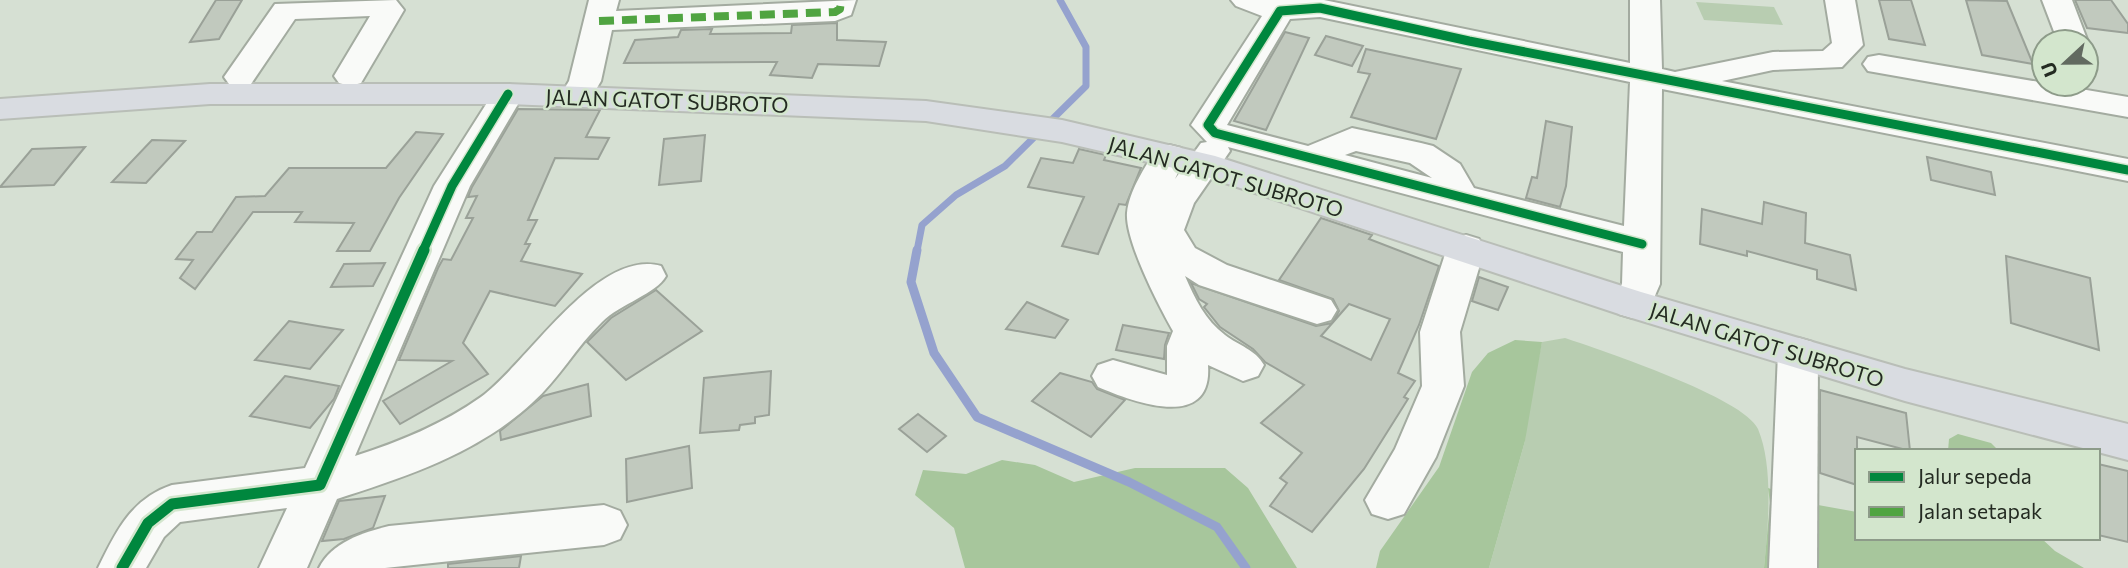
<svg xmlns="http://www.w3.org/2000/svg" width="2128" height="568" viewBox="0 0 2128 568" font-family="Commissioner,sans-serif">
<style>
.green{fill:#b8cdb1}
.forest{fill:#a7c69c}
.lines{fill:none;stroke-linecap:round;stroke-linejoin:round}
.stream-far1{stroke:#95a2ce;stroke-width:7}
.stream{stroke:#95a2ce;stroke-width:9}
.building{fill:#c1c9be;stroke:#9aa198;stroke-width:2;fill-rule:evenodd}
.minor-casing{stroke:#a3aba0;stroke-width:4}
.highway-casing{stroke:#b9beb7;stroke-width:4}
.minor{fill:#f9faf8;fill-rule:evenodd}
.highway{fill:#d9dce1;fill-rule:evenodd}
.quiet{stroke:#50a441;stroke-width:8;stroke-dasharray:15 8;stroke-linecap:butt}
.cycleway-far1-casing{stroke:#d3e6cd;stroke-width:12}
.cycleway-casing{stroke:#d3e6cd;stroke-width:16}
.cycleway-far1{stroke:#00873e;stroke-width:9}
.cycleway{stroke:#00873e;stroke-width:11}
.labels{text-anchor:middle;dominant-baseline:central;stroke-width:5;stroke-linejoin:round;paint-order:stroke}
.street-label{font-size:21px;fill:#242b22;stroke:#d3e6cd}
</style>
<rect width="100%" height="100%" fill="#d6e0d3"/>
<g class="green">
<path d="M1696,2L1774,7L1783,25L1704,20Z"/>
<path d="M1565,338C1601,350 1745,398 1758,429C1774,467 1768,528 1764,568H1489L1525,441L1526,419L1542,342Z"/>
</g>
<g class="forest">
<path d="M1515,340L1542,342L1525,441L1489,568H1376L1380,551L1439,467L1472,372L1488,353Z"/>
<path d="M1958,434L1991,443L1999,451H1948L1949,439Z"/>
<path d="M1002,460L1035,465L1074,482L1135,468H1225L1248,488L1297,568H965L954,528L915,495L923,470L966,474Z"/>
<path d="M1768,488L1818,505L1857,512V538H2041L2055,551L2084,568H1764L1770,503Z"/>
</g>
<g class="lines">
<path class="stream-far1" d="M917,251L922,225L956,195L1005,166L1086,86V47L1060,0"/>
<path class="stream" d="M917,250L911,282L934,353L977,417L1129,482L1217,527L1246,568"/>
</g>
<g class="building">
<path d="M216,0H242L219,39L190,42Z"/>
<path d="M1879,0H1911L1925,45L1889,39Z"/>
<path d="M1966,0L2007,1L2033,64L1982,55Z"/>
<path d="M2075,0H2111L2128,24V33L2087,28Z"/>
<path d="M837,23V40L886,42L879,66L818,64L812,78L770,75L777,62L624,63L635,40L678,37L681,30L712,29L710,34L791,33L792,25Z"/>
<path d="M1285,32L1309,38L1266,130L1234,121Z"/>
<path d="M1326,36L1363,46L1352,66L1315,55Z"/>
<path d="M1366,49L1461,69L1436,139L1351,117L1370,74L1358,72Z"/>
<path d="M518,109L600,110L586,137L609,138L598,159L555,158L528,220H537L525,244H530L521,261L582,274L555,306L490,291L463,343L488,374L400,424L383,401L452,361L399,360L438,268L443,259L451,260L473,218H466L477,196L468,197L472,187Z"/>
<path d="M1546,121L1572,127L1566,186L1560,207L1526,198L1532,177L1537,178Z"/>
<path d="M416,132L443,134L399,198L370,251H337L354,223L295,222L302,212H253L195,289L180,278L193,260L176,259L197,232H212L236,197L265,196L289,168H386Z"/>
<path d="M705,135L701,181L659,185L664,139Z"/>
<path d="M152,140L185,141L146,183L112,182Z"/>
<path d="M85,147L54,185L0,187L32,149Z"/>
<path d="M1079,149L1106,155L1104,160L1141,168L1126,205L1119,204L1098,254L1062,246L1084,197L1028,187L1041,158L1073,163Z"/>
<path d="M1927,157L1991,172L1995,195L1931,180Z"/>
<path d="M1764,202L1806,213L1805,243L1850,255L1856,290L1817,279V270L1747,251V256L1700,244L1702,209L1762,224Z"/>
<path d="M1321,218L1372,235L1369,239L1439,266L1419,325L1398,373L1415,381L1404,397L1408,399L1364,469L1312,532L1270,506L1287,483L1280,478L1302,453L1261,423L1304,385L1265,362L1253,349L1220,327L1204,307L1207,304L1199,299L1191,283L1316,326L1332,323L1339,311L1333,299L1279,280ZM1349,304L1390,319L1371,360L1321,336Z"/>
<path d="M2006,256L2090,278L2099,350L2011,323Z"/>
<path d="M385,263L373,286L331,287L344,264Z"/>
<path d="M1479,277L1508,287L1498,310L1472,301Z"/>
<path d="M656,290L702,331L626,380L587,342L611,318Z"/>
<path d="M1027,302L1068,320L1055,338L1006,329Z"/>
<path d="M289,321L318,326L343,330L310,369L255,360Z"/>
<path d="M1123,325L1169,333L1165,345L1164,359L1116,350Z"/>
<path d="M771,371L769,415L755,417V423L740,425L739,430L700,433L704,378Z"/>
<path d="M1060,373L1092,382L1097,389L1125,400L1091,437L1032,401Z"/>
<path d="M285,376L339,386L334,399L310,428L250,416Z"/>
<path d="M588,384L591,416L501,440L500,431L543,396Z"/>
<path d="M1820,390L1906,413L1910,451L1857,437V485L1820,473Z"/>
<path d="M918,414L946,436L927,452L899,429Z"/>
<path d="M689,446L692,488L627,502L626,459Z"/>
<path d="M2098,464L2128,471V542L2098,535Z"/>
<path d="M385,496L373,528L344,539L322,541L339,501Z"/>
<path d="M521,556L519,568H448V564Z"/>
</g>
<g class="lines">
<defs>
<g id="minor">
<path d="M396,0L404,10L361,83L350,86L339,83L334,76L370,16L295,19L251,84L240,87L229,84L224,77L275,4Z"/>
<path d="M589,0H619L616,11L856,0L851,15L835,21L612,30L601,81L588,103L576,106L564,103L560,96L569,81Z"/>
<path d="M1231,0H1324L1630,63V0H1660L1662,69L1675,72L1773,52L1823,51L1832,43L1825,0H1855L1863,45L1842,67L1773,70L1722,81L2128,159V181L1662,89L1660,284L1647,314L1633,318L1619,314L1613,304L1622,284L1623,252L1228,147L1230,151L1194,203L1184,230L1195,248L1227,265L1331,300L1337,310L1331,320L1317,324L1199,285L1185,276C1195,299 1205,320 1225,335C1239,346 1255,349 1264,365L1258,376L1243,381L1208,365C1213,433 1131,401 1098,387L1092,376L1098,365L1113,360L1167,375V346L1173,331C1159,306 1125,241 1127,213C1129,191 1145,167 1157,148L1169,145L1181,148L1186,156L1175,179L1201,143L1207,142L1191,125L1262,16L1236,6ZM1320,17L1630,82L1624,226L1474,188L1460,164L1433,146L1421,143L1352,128L1308,146L1227,125L1290,19ZM1356,151L1410,163L1432,178L1345,155Z"/>
<path d="M2042,0H2072L2088,42L2086,46V42H2058Z"/>
<path d="M1879,55L2128,97V117L1868,71L1863,64L1868,57Z"/>
<path d="M508,84L519,87L524,94L470,186L355,456C399,442 443,424 481,397C528,363 597,248 661,266L666,276C656,294 620,304 602,322C576,347 559,379 532,403C478,453 406,477 337,499L307,568H259L287,508L180,522L164,537L146,568H98C116,531 131,499 172,485L305,468L434,186L497,87Z"/>
<path d="M1466,235L1479,239L1485,248L1460,332L1464,386L1436,457L1404,514L1388,519L1372,514L1365,500L1395,449L1422,386L1420,332L1447,248L1453,239Z"/>
<path d="M1798,338L1812,342L1818,353L1817,568H1769L1778,353L1784,342Z"/>
<path d="M604,505L620,511L627,525L620,539L604,545L385,568H319C332,542 362,533 389,526Z"/>
</g>
<path id="highway" d="M210,84H508L926,101L1062,120L1215,156L1641,292L1905,369L2128,424V460L1905,401L1619,314L1195,173L1062,142L926,121L508,104H210L0,119V99Z"/>
</defs>
<use href="#minor" class="minor-casing"/>
<use href="#highway" class="highway-casing"/>
<use href="#minor" class="minor"/>
<use href="#highway" class="highway"/>
<path class="quiet" d="M599,21L835,12L840,9L841,0"/>
<defs>
<g id="cycleway-far1">
<path d="M1642,244L1215,133L1208,125L1280,11L1320,8L1469,41L2128,170"/>
<path d="M423,251L452,186L508,94"/>
</g>
<path id="cycleway" d="M122,568L148,523L172,504L320,485L424,250"/>
</defs>
<use href="#cycleway-far1" class="cycleway-far1-casing"/>
<use href="#cycleway" class="cycleway-casing"/>
<use href="#cycleway-far1" class="cycleway-far1"/>
<use href="#cycleway" class="cycleway"/>
</g>
<g class="labels">
<g class="street-label">
<text transform="translate(667 100) rotate(2)">JALAN GATOT SUBROTO</text>
<text transform="translate(1226 176) rotate(16)">JALAN GATOT SUBROTO</text>
<text transform="translate(1767 344) rotate(17)">JALAN GATOT SUBROTO</text>
</g>
</g>
<rect x="1855" y="449" width="245" height="91" fill="#d3e6cd" stroke="#8d9b89" stroke-width="2"/>
<rect x="1869" y="472" width="35" height="10" fill="#00873e" stroke="#8d9b89" stroke-width="2"/>
<text x="1918" y="484" font-size="21" fill="#242b22">Jalur sepeda</text>
<rect x="1869" y="507" width="35" height="10" fill="#50a441" stroke="#8d9b89" stroke-width="2"/>
<text x="1918" y="519" font-size="21" fill="#242b22">Jalan setapak</text>
<g transform="translate(2065 63) rotate(248)"><circle r="33" fill="#d3e6cd" stroke="#8d9b89" stroke-width="2"/>
<path d="M0-5L12 26L0 18L-12 26Z" fill="#626a60"/>
<text y="-10" font-size="19" font-weight="bold" text-anchor="middle" fill="#242b22">U</text>
</g>
</svg>
